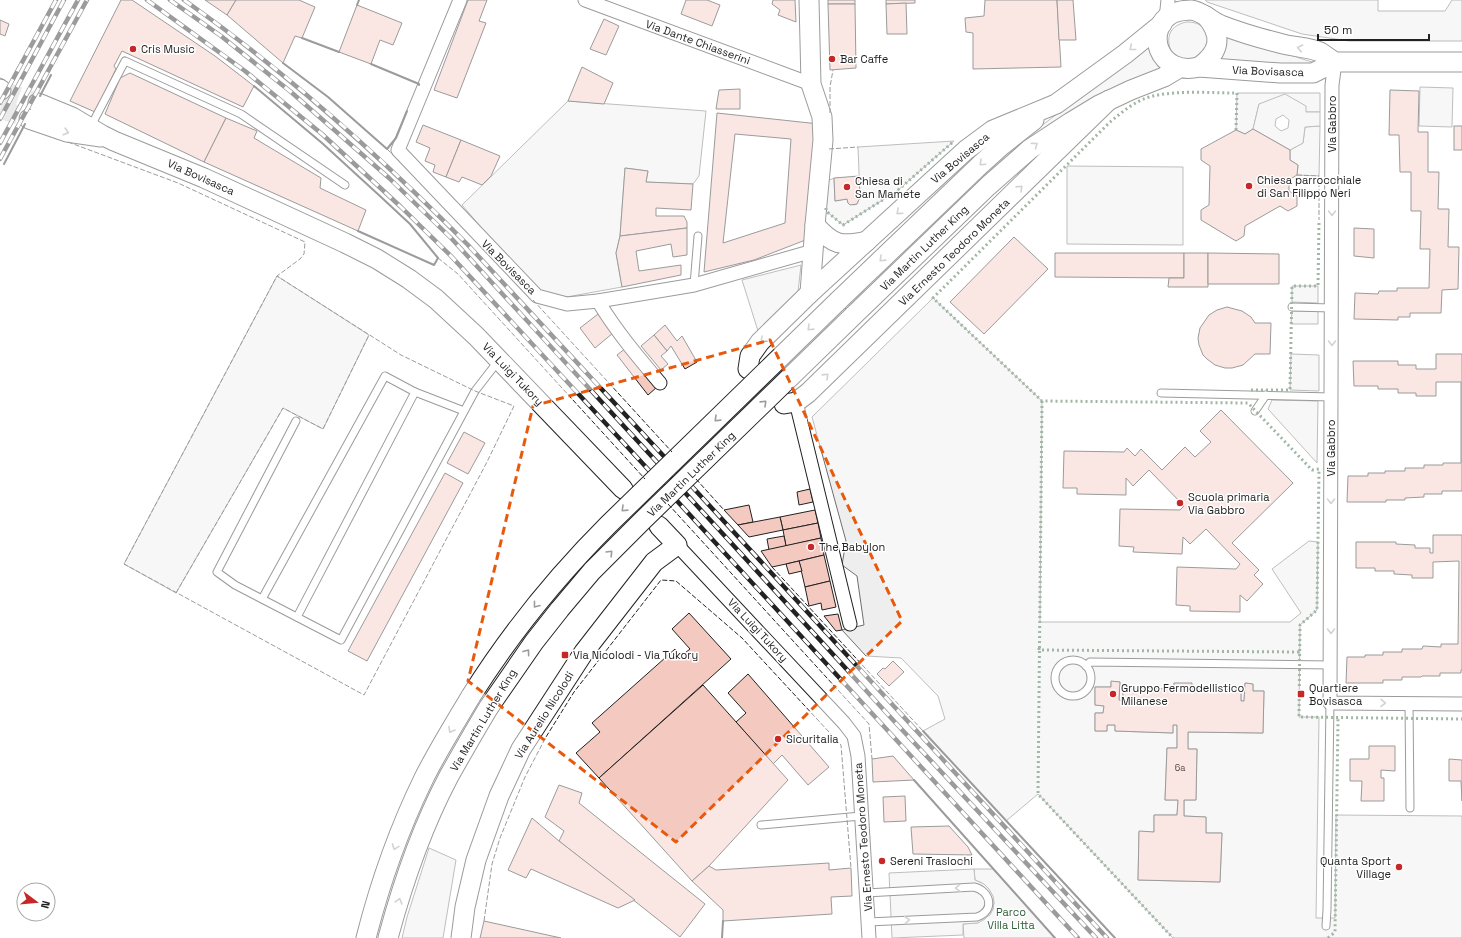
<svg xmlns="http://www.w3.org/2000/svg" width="1462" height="938" viewBox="0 0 1462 938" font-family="'Space Grotesk',sans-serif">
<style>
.green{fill:#eee;stroke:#6f6f6f;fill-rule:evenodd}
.parking{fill:#ededed;stroke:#6f6f6f;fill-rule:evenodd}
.building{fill:#f3c9c0;stroke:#222;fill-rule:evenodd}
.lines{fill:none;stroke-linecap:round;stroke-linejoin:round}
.secondary-tunnel{stroke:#d3d3d3;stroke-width:19;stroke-dasharray:19 10;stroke-linecap:butt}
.lane-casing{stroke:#222;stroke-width:9}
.street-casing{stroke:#222;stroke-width:15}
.secondary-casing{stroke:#222;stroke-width:21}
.lane{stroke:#fff;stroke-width:7}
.street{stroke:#fff;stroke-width:13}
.secondary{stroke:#fff;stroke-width:19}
.rail-casing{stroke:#222;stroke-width:4.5}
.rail{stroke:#fff;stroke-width:3;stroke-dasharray:9;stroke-linecap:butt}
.secondary-bridge-casing{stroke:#222;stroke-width:21;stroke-linecap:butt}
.secondary-bridge{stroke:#fff;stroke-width:19}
.hedge{stroke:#2f5e38;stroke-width:3;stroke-dasharray:2 3;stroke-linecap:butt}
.fence{stroke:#222;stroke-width:1;stroke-dasharray:5 2;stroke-linecap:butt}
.wall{stroke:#222;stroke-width:2}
.oneway{stroke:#9c9c9c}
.marked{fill:none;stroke:#e8590c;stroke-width:3;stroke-dasharray:8 5;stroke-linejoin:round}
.poi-dot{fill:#c62828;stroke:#fff;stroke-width:1.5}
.labels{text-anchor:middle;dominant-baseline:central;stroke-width:3;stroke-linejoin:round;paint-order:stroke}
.number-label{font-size:9px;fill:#564c4a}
.street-label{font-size:11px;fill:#222;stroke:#fff}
.poi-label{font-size:11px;fill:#222;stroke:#fff;text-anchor:start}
.park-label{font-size:11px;fill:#2f5e38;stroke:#fff}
</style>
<rect width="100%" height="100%" fill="#fff"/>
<g class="green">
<path d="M1205,0H1378V11H1445L1452,0H1462V41H1349L1302,34L1207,2Z"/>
<path d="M1186,22C1203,22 1206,29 1210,45L1193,64L1173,57C1166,41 1166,27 1186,22Z"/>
<path d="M1225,34L1318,64H1219C1224,53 1226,45 1225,34Z"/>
<path d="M1149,45L1157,63L1161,69L1088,101L1056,120L1015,149L980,181L847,310L845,308L998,160L1013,147Z"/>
<path d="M1237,93H1320V112H1306L1259,104L1253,129L1245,134L1236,130Z"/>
<path d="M568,101L706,111L699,176L693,184L646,182L648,171L625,168L620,236L616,253L622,287L561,298L536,291L462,205Z"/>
<path d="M1320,126L1319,176L1297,175L1298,165L1290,160V150L1303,143L1305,127Z"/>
<path d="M954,141L897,191L843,225L826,211L827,181L834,178L835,201L847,199L848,203L854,205L857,204L860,197L858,147Z"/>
<path d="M1067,166L1183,167V245L1067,244Z"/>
<path d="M277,276L369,335L323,429L283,408L176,593L124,564Z"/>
<path d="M1292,286H1318V303L1292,302Z"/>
<path d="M933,298L1042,401L1040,622H1290L1301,613L1272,569L1309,541L1318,542L1317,610L1300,625L1299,717H1319L1316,918H1335L1336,815L1462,816V938H1173L1038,794L1006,821L923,731L945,719L938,696L901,658L866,656L842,630L864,625L857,576L842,565L846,541L812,417ZM1111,682H1120L1119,700L1123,701V688L1174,689V683L1192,689L1241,690V701H1244L1245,683L1253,684V691H1264L1263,733L1188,732V749H1197L1196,800H1184V816L1206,817V833H1222L1220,882L1138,880L1139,832H1154V815H1177L1178,800H1165L1167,748H1177V725H1173V733L1115,731V725H1107V731H1095V713H1103L1104,706L1095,705V687H1111Z"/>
<path d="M1292,311H1318V324H1291Z"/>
<path d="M1291,354L1319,355V391L1290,390Z"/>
<path d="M1272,400L1318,401L1317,463L1268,409Z"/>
<path d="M429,848L456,860L443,938H402L407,917Z"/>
<path d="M974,869H993L1055,938H964L963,924L977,923L990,915L993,909L994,902L982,883L975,880Z"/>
</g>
<g class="parking">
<path d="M1420,87L1453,88L1452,127L1419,126Z"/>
<path d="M1285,94L1306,106V112H1320V126L1305,127L1303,143L1290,150L1253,129L1259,104ZM1283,115L1289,120L1288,128L1281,131L1275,126L1276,119Z"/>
<path d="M801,265L798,292L758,331L742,280Z"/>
<path d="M974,869L975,880L984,884L989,889L993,896L994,902L993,909L985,919L978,923L963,924V935L892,938L889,873Z"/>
</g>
<g class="building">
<path d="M121,0H132L215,56L254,86L243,107L122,51L114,66L116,69L95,112L70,101Z"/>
<path d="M205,0H236L227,15Z"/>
<path d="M236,0H299L315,7L302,38L295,36L283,63L227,15Z"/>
<path d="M468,0H487L479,21L486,23L457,98L434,90Z"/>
<path d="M686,0H707L720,5L712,26L681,14Z"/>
<path d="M773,0H795L796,22L778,15L780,10L772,4Z"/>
<rect x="828" y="0" width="27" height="4"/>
<path d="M886,0H915V3L886,4Z"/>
<path d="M985,0H1057L1061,67L973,69V33L966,32L965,18L984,16Z"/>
<path d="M1057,0H1073L1076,40H1059Z"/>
<path d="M906,3L907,34H887L886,4Z"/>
<path d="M828,4H855L856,68L830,70Z"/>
<path d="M357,5L402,23L393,45L380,40L371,64L339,52Z"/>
<path d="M604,19L619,26L606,55L590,49Z"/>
<path d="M0,20L9,24L5,36L0,34Z"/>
<path d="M582,67L613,83L604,104L568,101Z"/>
<path d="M130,73L226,118L204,162L105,114L120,78Z"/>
<path d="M740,89V109H716L719,90Z"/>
<path d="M1390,90L1419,91L1418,132H1428V172H1439L1438,209H1449L1448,247H1459L1458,289L1442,290L1441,313H1410V317H1398V320L1354,319L1355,293L1378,294L1379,291H1397V288H1429L1430,249H1420L1421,211H1411V172H1400L1399,135H1389Z"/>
<path d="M717,113L819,124L808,239L754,260L704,272ZM735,134L791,139L785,223L723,243Z"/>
<path d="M226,118L257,131L254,138L321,178L320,188L366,210L358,231L204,162Z"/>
<path d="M423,125L461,140L446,177L433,172L435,165L425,161L430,148L416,142Z"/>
<rect x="1454" y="126" width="8" height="24"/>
<path d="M1253,129L1290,150V160L1298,165L1297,175L1289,180V191L1297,196V206L1288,211L1280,206L1245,226L1244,236L1236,241L1201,220V210L1209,205L1210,166L1201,160V149L1236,130L1245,134Z"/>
<path d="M461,140L500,156L491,176L482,185L462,177L459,182L446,177Z"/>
<path d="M625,168L648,171L646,182L693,184L691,210L656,208V216H684L687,222V228L620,236Z"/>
<path d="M859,176L860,197L857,204L850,205L848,203L847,199L835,201L834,178Z"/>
<path d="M687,228V255L673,257L671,244L636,251L639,271L681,265V275L622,287L616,253L620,236Z"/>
<path d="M1354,228L1374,229V258L1354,256Z"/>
<path d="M1014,237L1048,269L984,334L950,302Z"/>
<path d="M1055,253H1184V278L1055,277Z"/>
<path d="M1184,253H1208V287H1168L1169,278H1184Z"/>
<path d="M1208,253L1279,254V284H1208Z"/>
<path d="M1227,307L1242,311L1251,317L1255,323H1271L1270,354H1255L1243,365L1232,368H1225L1215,365L1207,359L1203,355L1199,345L1198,338L1200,328L1209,315L1217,310Z"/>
<path d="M598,314L613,333L595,348L580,328Z"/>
<path d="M665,325L677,341L682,336L697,362L685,369L671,346L667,351L654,335Z"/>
<path d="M654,335L667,351L661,356L668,364L661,370L641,346Z"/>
<path d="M626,348L657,387L648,395L617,355Z"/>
<path d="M1436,354H1462V491H1442V494H1424V497L1405,498V500H1386V502H1347L1348,476H1368V473H1385V471H1405V468H1424V465H1443V463H1461V382H1436V396H1416V393H1398V389H1378V386H1354L1353,361H1398V365H1416V369H1436Z"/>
<path d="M1221,410L1293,483L1232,543L1259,570L1254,575L1263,584L1247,601L1240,595V612L1190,611V606L1176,605L1177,567L1236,569L1240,564L1206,529L1190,544L1183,537L1182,554L1133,552L1134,547L1119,546L1120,509L1180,510L1184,506L1149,470L1133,486L1126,478V495L1077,494V488H1063L1064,451L1124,452L1127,448L1135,456L1141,449L1162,470L1185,447L1195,457L1211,442L1200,431Z"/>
<path d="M464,432L485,443L468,474L447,463Z"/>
<path d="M445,473L463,483L367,661L348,651Z"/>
<path d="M810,489L813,502L799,505L797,492Z"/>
<path d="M749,505L753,522L738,525L724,510Z"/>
<path d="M815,510L818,523L783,530L780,517Z"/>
<path d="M780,517L783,530L749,537L738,525Z"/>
<path d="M818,523L821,538L786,546L783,530Z"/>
<path d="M1433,535H1462V670H1461V673H1440V676H1422L1421,677H1402V680H1383V683H1346L1347,657H1365V655H1383V652H1402V649H1422L1423,646L1441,647V644H1458L1459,561L1433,562V578H1412V575L1394,574V571H1375V568H1356V542H1396V544L1415,545V548H1430V553H1433Z"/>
<path d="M784,536L786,546L769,550L767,539Z"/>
<path d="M821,538L824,555L786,564L772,567L761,551Z"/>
<path d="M824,555L830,581L805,587L799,561Z"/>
<path d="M799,561L802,571L789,574L786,564Z"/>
<path d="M830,581L836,607L822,610L821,603L809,606L805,587Z"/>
<path d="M689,613L731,659L599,778L576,753L600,732L592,723L675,649L681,656L690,649L672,629Z"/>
<path d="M838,614L842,630L836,631L824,616Z"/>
<path d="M893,661L904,672L889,686L877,674L883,668L885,669Z"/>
<path d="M748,674L829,767L808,785L782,755L773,764L736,722L746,713L728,693Z"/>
<path d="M1111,681L1120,682L1119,700L1123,701V688L1174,689V683H1192V689L1241,690V701H1244L1245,683L1253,684V691H1264L1263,733L1188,732V749H1197L1196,800H1184V816L1206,817V833H1222L1220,882L1138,880L1139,831L1154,832V815H1177L1178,800H1165L1167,748H1177V725H1173V733L1115,731V725H1107V731H1095V713H1103L1104,706L1095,705V687H1111Z"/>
<path d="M703,685L788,780L709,866L692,881L599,778Z"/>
<path d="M1369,746H1395V771L1381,770V778H1384V801H1361L1362,781H1350V759H1369Z"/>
<path d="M893,756L914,780L873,782L872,759Z"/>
<path d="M1449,759L1462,760V801L1461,781H1449Z"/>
<path d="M559,785L582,793L579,803L705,904L680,937L559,841L564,831L545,817Z"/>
<path d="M905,796L906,821L884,822L883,797Z"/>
<path d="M532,818L559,841L635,900L618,908L531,869L526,878L508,870Z"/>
<path d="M949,826L968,847L972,855L913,854L911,827Z"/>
<path d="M829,863V870L851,868L852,896L831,897L832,914L723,921V910L692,881L709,866L716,870Z"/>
<path d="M484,921L561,938H480Z"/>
</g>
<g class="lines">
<g class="secondary-tunnel">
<path d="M1,90L38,103"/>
<path d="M0,109L29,119"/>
</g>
<defs>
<g id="lane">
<path d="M90,128L125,61L241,114L345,185"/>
<path d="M694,285L698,236"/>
<path d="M1292,307L1332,308"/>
<path d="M1161,393L1332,397"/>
<path d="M1255,411L1266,395"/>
<path d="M296,421L217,572L235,585L341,640L475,391L499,360"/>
<path d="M262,599L385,376L415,392"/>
<path d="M297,617L415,392L464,411"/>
<circle cx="1073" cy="678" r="18"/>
<path d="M1086,666L1090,662L1331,665"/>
<path d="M1409,703L1410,808"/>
<path d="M761,825L861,816"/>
<path d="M866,893L974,887C991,891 995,911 977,917L868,922"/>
<path d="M1326,926L1327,910L1330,703"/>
</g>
<g id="street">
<path d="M460,0L398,150L537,296L567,304L598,301L694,285L813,251"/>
<path d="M585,0L811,84"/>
<path d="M1166,19L1168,0"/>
<path d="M1335,62L1332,85L1330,703L1462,704"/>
<path d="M598,301C616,331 638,357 660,383"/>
<path d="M796,402L850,624"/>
<path d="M677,545L844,723L854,736L858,756L869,938"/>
</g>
<g id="secondary">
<path d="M809,0L811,84L822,117L823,140L815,225L810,293"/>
<path d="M1335,62C1330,59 1325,55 1320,52C1308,47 1292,47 1279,43C1259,38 1239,32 1221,25C1211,21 1202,11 1191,10C1185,10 1179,11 1173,13C1143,29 1158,77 1199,67L1280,73H1313L1335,62H1462"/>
<path d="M1199,67C1220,52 1223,36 1206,16"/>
<path d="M0,89L1,90"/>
<path d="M38,103L72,117L102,135L114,141L204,178L345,243L377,259L409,279L436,299L476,336L623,489"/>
<path d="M29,119L67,132L101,137"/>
<path d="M815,225C833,245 841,247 867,241"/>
<path d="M838,301L980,165L1001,146L1034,120"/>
<path d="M853,316L988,186L1030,149L1071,122L1099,105L1131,90L1164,77L1179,68"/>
<path d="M748,369L750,356L760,342L810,293L966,150L993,130L1056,104L1125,54L1162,24"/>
<path d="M784,404L796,402L808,393L1109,100"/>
<path d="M366,938C380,883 399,829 424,778C438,750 455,723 471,696"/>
<path d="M388,938C403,882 422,827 449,776C462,753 475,730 489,707"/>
<path d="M461,938L465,907L476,860L499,796L521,749L584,652L654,562L677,545L659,526"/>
</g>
</defs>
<use href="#lane" class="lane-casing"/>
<use href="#street" class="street-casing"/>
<use href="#secondary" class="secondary-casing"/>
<use href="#lane" class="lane"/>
<use href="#street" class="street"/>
<use href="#secondary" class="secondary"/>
<defs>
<g id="rail">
<path d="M147,0L245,71L322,134L401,207L450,255L645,466L1078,938"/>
<path d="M170,0L221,36L291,92L389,178L451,238L734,546L893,720L1096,938"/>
<path d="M184,0C288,73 379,155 468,245L697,492L1107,938"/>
<path d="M0,103L56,0"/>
<path d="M0,119L64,0"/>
<path d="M0,143L78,0"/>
<path d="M0,159L87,0"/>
</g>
</defs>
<use href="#rail" class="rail-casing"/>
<use href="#rail" class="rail"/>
<defs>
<g id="secondary-bridge">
<path d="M471,696C510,634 557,576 609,524L838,301"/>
<path d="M489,707L534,642L560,609L592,571L642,521L853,316"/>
</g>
</defs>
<use href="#secondary-bridge" class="secondary-bridge-casing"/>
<use href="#secondary-bridge" class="secondary-bridge"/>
<g class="hedge">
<path d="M1236,130L1237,93C1210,93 1180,90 1153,96C1136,100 1122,112 1109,123L933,298L1042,401L1248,403L1312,470L1319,469L1317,610L1300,625L1299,717L1462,719"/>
<path d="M826,208V211L843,225L897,191L954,141"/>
<path d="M1251,390H1290L1292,286H1318L1319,220"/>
<path d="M1042,401L1038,794L1173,938"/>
<path d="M1039,648V650L1300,652"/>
<path d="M1328,938L1335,932L1338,717"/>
</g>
<g class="fence">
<path d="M0,78L5,80"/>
<path d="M830,113V87L833,70"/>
<path d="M68,142L178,183L305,242L304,254L300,259L277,276L124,564L364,695L487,462L514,406L475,391L401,355L277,276"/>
<path d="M387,149L400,162"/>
<path d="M829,149L858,147"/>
<path d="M1297,175L1319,176V220"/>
<path d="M438,258L458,274L645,479"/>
<path d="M533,300L672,452"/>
<path d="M696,479L724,510"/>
<path d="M668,504L869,724L872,759"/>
<path d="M772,567L923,731"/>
<path d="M176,593L283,408L323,429L369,335"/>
<path d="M484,921L492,864L500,838L525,777L546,737L574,692L661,580L676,581L742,638L841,745L851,868"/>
</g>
<g class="wall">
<path d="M357,5L359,0"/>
<path d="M302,38L339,52"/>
<path d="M283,63L328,97L387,149L396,138L407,111"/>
<path d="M371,64L419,84V85"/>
<path d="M254,86L322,143L381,197L410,224L438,258L434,265L358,231"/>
<path d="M40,96L51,75"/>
<path d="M4,164L25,124"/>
<path d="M923,731L1115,938"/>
<path d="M914,780L1055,938"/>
<path d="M722,938L723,921"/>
</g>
</g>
<defs><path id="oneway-chevron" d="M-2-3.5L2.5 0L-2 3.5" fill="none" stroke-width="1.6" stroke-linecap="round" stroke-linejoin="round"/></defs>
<g class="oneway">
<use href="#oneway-chevron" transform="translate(1132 48) rotate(141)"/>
<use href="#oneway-chevron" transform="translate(1300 48) rotate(-168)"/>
<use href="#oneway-chevron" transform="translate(66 132) rotate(16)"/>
<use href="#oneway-chevron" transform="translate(1035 145) rotate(-36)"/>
<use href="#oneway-chevron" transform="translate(982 163) rotate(137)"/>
<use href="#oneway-chevron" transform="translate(1020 188) rotate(-44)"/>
<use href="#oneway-chevron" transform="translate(899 212) rotate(138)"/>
<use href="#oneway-chevron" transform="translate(1332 213) rotate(90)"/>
<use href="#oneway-chevron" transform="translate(882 259) rotate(136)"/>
<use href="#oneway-chevron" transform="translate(810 328) rotate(136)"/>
<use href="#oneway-chevron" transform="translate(763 340) rotate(135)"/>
<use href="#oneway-chevron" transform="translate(1332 343) rotate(90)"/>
<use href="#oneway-chevron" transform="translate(826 376) rotate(-44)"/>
<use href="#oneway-chevron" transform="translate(764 403) rotate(-44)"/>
<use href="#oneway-chevron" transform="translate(717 419) rotate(136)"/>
<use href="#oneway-chevron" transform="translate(1331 501) rotate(90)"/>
<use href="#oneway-chevron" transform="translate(624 509) rotate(136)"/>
<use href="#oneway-chevron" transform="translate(610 553) rotate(-46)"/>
<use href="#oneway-chevron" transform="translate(536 605) rotate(128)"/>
<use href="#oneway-chevron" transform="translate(1331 631) rotate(90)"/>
<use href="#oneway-chevron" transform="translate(527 652) rotate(-54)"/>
<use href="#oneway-chevron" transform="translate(1383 703) rotate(1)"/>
<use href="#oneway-chevron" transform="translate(451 730) rotate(120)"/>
<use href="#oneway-chevron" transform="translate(395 847) rotate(110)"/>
<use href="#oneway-chevron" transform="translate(958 888) rotate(177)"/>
<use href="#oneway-chevron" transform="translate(399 901) rotate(-74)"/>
<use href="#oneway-chevron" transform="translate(907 920) rotate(-2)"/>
</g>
<path d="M0 0H1462V938H0ZM770,340L902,621L676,842L468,681L533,406Z" fill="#fff" fill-opacity=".55" fill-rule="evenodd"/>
<path class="marked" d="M770,340L902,621L676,842L468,681L533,406Z"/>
<g class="poi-dot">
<circle cx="133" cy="49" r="4"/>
<circle cx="832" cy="59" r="4"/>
<circle cx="1249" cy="186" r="4"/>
<circle cx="847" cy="187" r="4"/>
<circle cx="1180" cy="503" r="4"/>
<circle cx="811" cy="547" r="4"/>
<rect x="561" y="651" width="8" height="8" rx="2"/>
<circle cx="1113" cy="694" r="4"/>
<rect x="1297" y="690" width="8" height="8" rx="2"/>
<circle cx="778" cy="739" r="4"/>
<circle cx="882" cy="861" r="4"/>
<circle cx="1399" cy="867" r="4"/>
</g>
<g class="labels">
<g class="number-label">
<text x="1180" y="768">6a</text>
</g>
<g class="street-label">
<text transform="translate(698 42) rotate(20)">Via Dante Chiasserini</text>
<text transform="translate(1268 71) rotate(2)">Via Bovisasca</text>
<text transform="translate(1332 124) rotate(-90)">Via Gabbro</text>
<text transform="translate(960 158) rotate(-40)">Via Bovisasca</text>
<text transform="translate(201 177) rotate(24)">Via Bovisasca</text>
<text transform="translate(924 248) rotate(-44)">Via Martin Luther King</text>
<text transform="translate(954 252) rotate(-44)">Via Ernesto Teodoro Moneta</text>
<text transform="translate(509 267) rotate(45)">Via Bovisasca</text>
<text transform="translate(513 374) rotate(46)">Via Luigi Tukory</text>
<text transform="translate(1331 448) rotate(-90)">Via Gabbro</text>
<text transform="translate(691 474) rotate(-44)">Via Martin Luther King</text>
<text transform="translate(758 630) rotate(47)">Via Luigi Tukory</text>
<text transform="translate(544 715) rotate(-58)">Via Aurelio Nicolodi</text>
<text transform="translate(483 720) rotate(-59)">Via Martin Luther King</text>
<text transform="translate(863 837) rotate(-94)">Via Ernesto Teodoro Moneta</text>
</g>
<g class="poi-label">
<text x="141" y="49">Cris Music</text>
<text x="840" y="59">Bar Caffe</text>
<text x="1257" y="180">Chiesa parrocchiale<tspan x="1257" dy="13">di San Filippo Neri</tspan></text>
<text x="855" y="181">Chiesa di<tspan x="855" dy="13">San Mamete</tspan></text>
<text x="1188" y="497">Scuola primaria<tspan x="1188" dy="13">Via Gabbro</tspan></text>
<text x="819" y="547">The Babylon</text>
<text x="573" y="655">Via Nicolodi - Via Tukory</text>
<text x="1121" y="688">Gruppo Fermodellistico<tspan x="1121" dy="13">Milanese</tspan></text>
<text x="1309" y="688">Quartiere<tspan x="1309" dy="13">Bovisasca</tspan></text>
<text x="786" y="739">Sicuritalia</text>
<text x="890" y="861">Sereni Traslochi</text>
<text x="1391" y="861" text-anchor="end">Quanta Sport<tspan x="1391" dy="13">Village</tspan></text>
</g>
<g class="park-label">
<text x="1011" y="912">Parco<tspan x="1011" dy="13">Villa Litta</tspan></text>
</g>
</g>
<g transform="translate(36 902) rotate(106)"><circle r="19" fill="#ffffff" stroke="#a7a7a7"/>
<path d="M0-3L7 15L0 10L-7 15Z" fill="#c62828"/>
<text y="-6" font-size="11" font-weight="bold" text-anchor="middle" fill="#222222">N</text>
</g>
<path d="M1318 34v6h111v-6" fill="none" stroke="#222222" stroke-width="2"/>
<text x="1324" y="34" font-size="12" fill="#222222" stroke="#ffffff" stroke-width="3" paint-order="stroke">50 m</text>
</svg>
